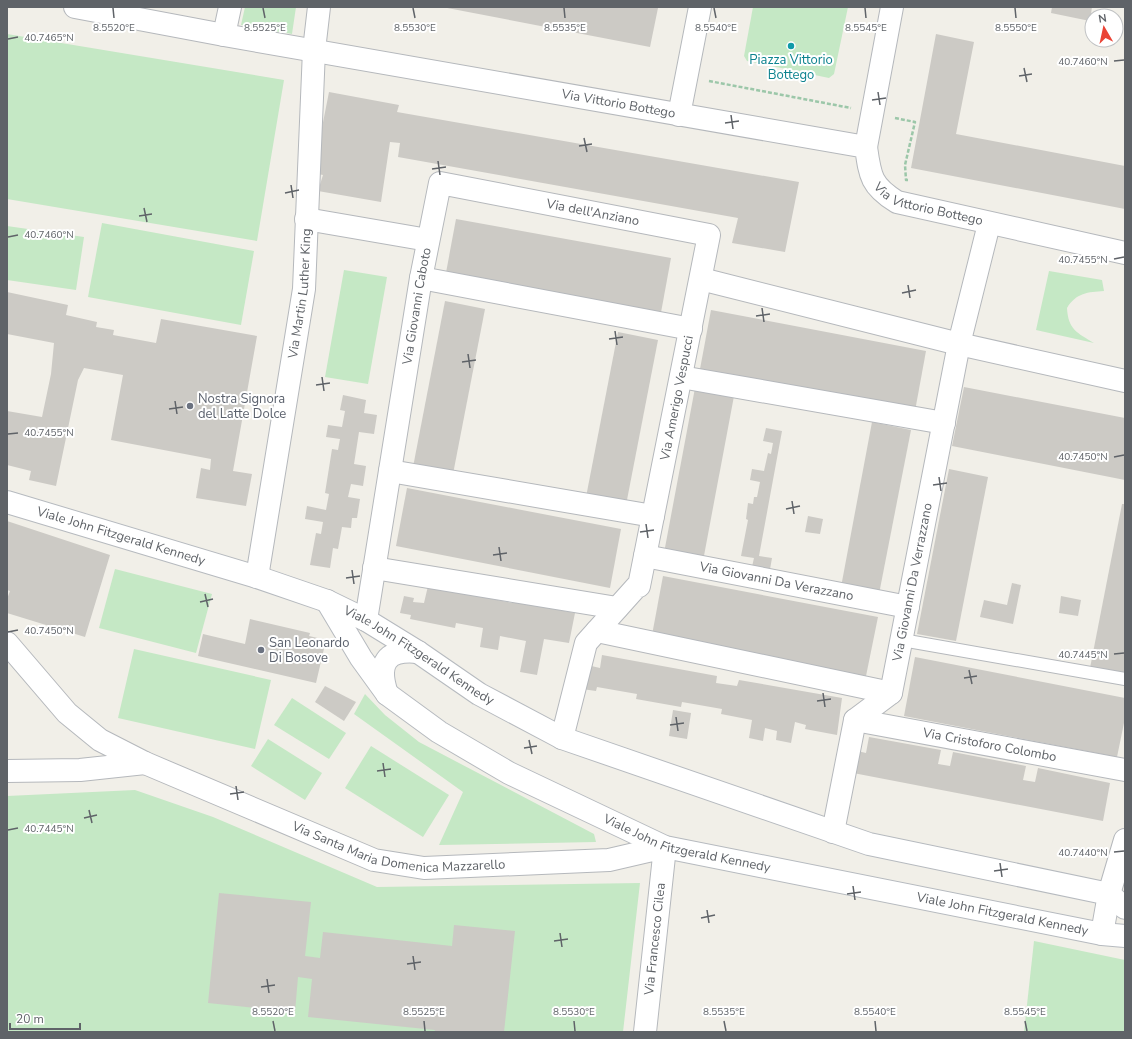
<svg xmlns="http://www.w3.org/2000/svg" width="1132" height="1039" viewBox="0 0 1132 1039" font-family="'Nunito Sans',sans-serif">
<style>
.green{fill:#c5e8c5}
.building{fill:#cccac5}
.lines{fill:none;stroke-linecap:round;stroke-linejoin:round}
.lane-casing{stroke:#b5b8bc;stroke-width:14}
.street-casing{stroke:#b5b8bc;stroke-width:24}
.secondary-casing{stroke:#b6babf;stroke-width:24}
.path{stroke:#9cc7a9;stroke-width:2.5;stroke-dasharray:4 2;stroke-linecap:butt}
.lane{stroke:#fff;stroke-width:12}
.street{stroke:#fff;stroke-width:22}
.secondary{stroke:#fff;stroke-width:22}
.ticks{fill:none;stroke:#5f6368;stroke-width:1.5}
.culture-dot{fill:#0f9aa8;stroke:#fff;stroke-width:1.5}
.worship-dot{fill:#6b7280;stroke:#fff;stroke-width:1.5}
.labels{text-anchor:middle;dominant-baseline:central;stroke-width:4;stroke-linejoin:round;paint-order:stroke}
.culture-label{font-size:13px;fill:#0d838f;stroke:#fff}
.street-label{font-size:13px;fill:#5f6368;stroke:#fff}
.worship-label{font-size:13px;fill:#5b616d;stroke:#fff;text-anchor:start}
.ticks-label{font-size:10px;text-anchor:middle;fill:#5f6368;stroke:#fff;stroke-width:4;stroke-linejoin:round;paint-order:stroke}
</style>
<rect width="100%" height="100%" fill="#f1efe8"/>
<g class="green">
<path d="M245,7H296L292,34L241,25Z"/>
<path d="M753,7H848L834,74L829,78L747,61L744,56Z"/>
<path d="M7,34L284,80L257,241L7,199Z"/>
<path d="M102,223L254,251L241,325L88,297Z"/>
<path d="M7,226L84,237L76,290L7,280Z"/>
<path d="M344,270L387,277L368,384L325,377Z"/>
<path d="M1049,271L1102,280L1104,291C1088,292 1076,293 1067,308C1068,329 1077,333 1094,343L1036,330Z"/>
<path d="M115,569L212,594L196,653L99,628Z"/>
<path d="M134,649L271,680L255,749L118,718Z"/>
<path d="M365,694L385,715L419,742L594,834L596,842L439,845L463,792L354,714Z"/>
<path d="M292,698L346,733L329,759L274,725Z"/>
<path d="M268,739L322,773L305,800L251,766Z"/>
<path d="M371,746L449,795L423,837L345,788Z"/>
<path d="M135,790L213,817L377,887L640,883L623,1032H7V796Z"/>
<path d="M1034,941L1125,960V1032H1024Z"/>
</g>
<g class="building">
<path d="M442,7H653L658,8L650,47Z"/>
<path d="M1052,7H1092L1090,21L1051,13Z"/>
<path d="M936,34L974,42L956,134L1125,166V209L911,168Z"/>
<path d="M329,92L399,105L397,112L799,182L785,252L732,243L738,218L398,157L400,143L390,142L381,202L318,191L323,175L313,173Z"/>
<path d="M456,219L671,258L660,318L445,278Z"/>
<path d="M7,292L68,305L66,315L97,322L96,327L114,330L113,335L156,343L161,319L257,336L233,471L252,474L246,506L196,498L201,468L210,470L211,459L111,440L123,375L84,368L78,380L56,486L29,480L31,471L7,465V411L42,417L51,374L54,343L7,334Z"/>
<path d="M445,301L485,309L453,474L413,467Z"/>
<path d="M711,310L926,351L915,411L700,369Z"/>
<path d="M618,332L658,340L626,505L586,497Z"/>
<path d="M964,387L1125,418V480L952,446Z"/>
<path d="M695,388L734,396L703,561L664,553Z"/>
<path d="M343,395L366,400L364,413L377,415L374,434L359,432L354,464L366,466L363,486L351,484L348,497L360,499L357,518H352L351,528L342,527L338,549L333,548L330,568L310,565L316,533L321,534L323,522L305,519L307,506L326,510L329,494L325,493L332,449L338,450L340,439L326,437L328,425L342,427L345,411L340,410Z"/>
<path d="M872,422L911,430L879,594L841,587Z"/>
<path d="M766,428L782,431L759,556L772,558L769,575L751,571L754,558L741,556L748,520L746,519L748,503L753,504L754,497H757L760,482L750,480L752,469L764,471L768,453L771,454L773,443L763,441Z"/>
<path d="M949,469L988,477L956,641L917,634Z"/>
<path d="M407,488L621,529L610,588L396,546Z"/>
<path d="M1122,504H1125V675L1090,668Z"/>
<path d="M808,516L823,519L820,534L805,532Z"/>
<path d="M7,521L110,555L85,637L7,613V599L10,591L7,590Z"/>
<path d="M663,576L878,617L866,676L652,635Z"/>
<path d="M1012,583L1021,585L1013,624L980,617L984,600L1007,605Z"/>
<path d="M428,586L512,603V601L575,613L569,643L544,639L537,675L520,672L526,641L500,636L498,650L480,647L483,628L456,623L455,628L410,619L411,615L400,613L404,596L414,598L413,602L424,603Z"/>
<path d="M1061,596L1081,600L1078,616L1059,613Z"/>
<path d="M250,619L310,633L309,636L326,640L316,683L198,656L203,634L245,644Z"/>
<path d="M602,655L717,676L716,683L737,686L739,680L842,698L837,735L805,729L806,725L795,722L791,743L776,740L777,731L765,728L763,741L749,738L752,720L721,714L722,709L682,702L681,707L636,699L637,694L597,687L596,691L582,689L587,665L600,668Z"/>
<path d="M915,657L1125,698V718L1117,757L904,716Z"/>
<path d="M325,686L356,702L344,721L315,702Z"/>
<path d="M673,710L691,713L687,739L669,736Z"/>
<path d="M869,737L941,750L938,764L950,766L953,752L1026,766L1023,780L1035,782L1038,768L1110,783L1103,821L848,772L853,750L866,753Z"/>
<path d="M219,893L311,902L305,956L320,958L323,932L452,946L454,925L515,931L504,1032H434L435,1030L308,1017L312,979L298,977L295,1012L208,1003Z"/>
</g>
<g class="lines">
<defs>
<path id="lane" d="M902,640L1125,679"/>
<g id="street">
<path id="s1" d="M75,7L224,35L866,147C870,176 871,186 897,202L1125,253"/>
<path d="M224,35L230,7"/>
<path d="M679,115L700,7"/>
<path d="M866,147L892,7"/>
<path d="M306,219L428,240"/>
<path d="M421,278L691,329"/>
<path d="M701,279L959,344L1125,381"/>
<path d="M681,377L944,423"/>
<path d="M390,471L653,516"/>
<path id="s2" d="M645,556L908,607"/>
<path d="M374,568L617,608"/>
<path id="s3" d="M257,577L304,289L314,50L319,7"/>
<path id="s4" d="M366,620L421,278L440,183L709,235L639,586L638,585L586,643L562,738"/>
<path d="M597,631L891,693"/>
<path id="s5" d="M7,643L67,713L100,740L145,763L374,860L424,868L609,860L665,847L645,1032"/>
<path id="s6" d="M855,720L1125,770"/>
<path d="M7,771L80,770L145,763"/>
<path id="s7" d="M833,832L855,720L891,693L959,344L989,224"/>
<path d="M1102,934L1109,894L1125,840"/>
</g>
<g id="secondary">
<path id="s8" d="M7,502L257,577L327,601L366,620L418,652L479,694L562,738L869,844L1109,894L1125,908"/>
<path id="s9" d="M327,601L361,658L387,694L439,732L509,773L665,847L1102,934L1125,936"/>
<path d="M387,694C377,663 386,649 418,652"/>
</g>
</defs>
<use href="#lane" class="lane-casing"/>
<use href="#street" class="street-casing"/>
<use href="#secondary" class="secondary-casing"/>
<g class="path">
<path d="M709,81L851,108"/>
<path d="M895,118L915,122L905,165L906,180H908"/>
</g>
<use href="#lane" class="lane"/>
<use href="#street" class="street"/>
<use href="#secondary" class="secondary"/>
</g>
<path class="ticks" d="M113,8L114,18M263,8L265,18M413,8L415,18M564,8L565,18M714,8L716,18M865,8L866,18M1015,8L1016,18M8,39L18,37M1114,61L1124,60M1024,68L1027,82M1019,76L1032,74M878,92L880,105M872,100L886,98M731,115L733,129M725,123L739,121M584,138L587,152M579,146L592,144M438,161L440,175M432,169L446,167M291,185L293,198M285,193L299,190M144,208L147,222M139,216L152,214M8,237L18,235M1114,259L1124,257M908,285L910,298M902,293L916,290M762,308L764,322M756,316L770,314M615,331L617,345M609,339L623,337M468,354L470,368M462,362L476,360M322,377L324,391M316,385L330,383M175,401L177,414M169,409L183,407M8,434L18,433M1114,457L1124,455M939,477L941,491M933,485L947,483M792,501L794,514M786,509L800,506M646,524L648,538M640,532L654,530M499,547L501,561M493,555L507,553M352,570L354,584M346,578L360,576M205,594L208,607M200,602L213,599M8,632L18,630M1114,654L1124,653M969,670L972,684M964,678L977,676M823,693L825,707M817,701L831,699M676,717L678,731M670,725L684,723M529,740L532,754M524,748L537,746M383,763L385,777M377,771L391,769M236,786L238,800M230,794L244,792M89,810L92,823M84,818L97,815M8,830L18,828M1114,852L1124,851M1000,863L1002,877M994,871L1008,869M853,886L855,900M847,894L861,892M707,910L709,923M701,918L715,915M560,933L562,947M554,941L568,939M413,956L415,970M407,964L421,962M267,979L269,993M261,987L275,985M273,1021L275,1031M424,1021L425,1031M574,1021L575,1031M724,1021L726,1031M875,1021L876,1031M1025,1021L1027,1031"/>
<circle class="culture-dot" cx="791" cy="46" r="4"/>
<g class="worship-dot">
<circle cx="190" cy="406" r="4"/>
<circle cx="261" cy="650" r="4"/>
</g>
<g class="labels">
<g class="culture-label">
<text x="791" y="60">Piazza Vittorio<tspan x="791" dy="15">Bottego</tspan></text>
</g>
<g class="street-label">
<text stroke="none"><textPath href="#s1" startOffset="552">Via Vittorio Bottego</textPath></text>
<text stroke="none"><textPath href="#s1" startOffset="900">Via Vittorio Bottego</textPath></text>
<text stroke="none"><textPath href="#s4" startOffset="599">Via dell'Anziano</textPath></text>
<text stroke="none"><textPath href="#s3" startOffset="287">Via Martin Luther King</textPath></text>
<text stroke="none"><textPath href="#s4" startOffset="318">Via Giovanni Caboto</textPath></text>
<text transform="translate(677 398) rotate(-79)">Via Amerigo Vespucci</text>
<text stroke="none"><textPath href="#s8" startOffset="119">Viale John Fitzgerald Kennedy</textPath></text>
<text stroke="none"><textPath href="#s2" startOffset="134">Via Giovanni Da Verazzano</textPath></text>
<text stroke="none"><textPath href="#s7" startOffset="272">Via Giovanni Da Verrazzano</textPath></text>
<text stroke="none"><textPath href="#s8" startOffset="442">Viale John Fitzgerald Kennedy</textPath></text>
<text stroke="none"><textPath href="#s6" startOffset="137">Via Cristoforo Colombo</textPath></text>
<text stroke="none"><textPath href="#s9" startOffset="449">Viale John Fitzgerald Kennedy</textPath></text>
<text stroke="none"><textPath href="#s5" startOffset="456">Via Santa Maria Domenica Mazzarello</textPath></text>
<text stroke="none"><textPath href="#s9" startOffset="773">Viale John Fitzgerald Kennedy</textPath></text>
<text transform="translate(655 939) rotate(-84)">Via Francesco Cilea</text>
</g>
<g class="worship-label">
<text x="198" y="399">Nostra Signora<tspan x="198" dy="15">del Latte Dolce</tspan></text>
<text x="269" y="643">San Leonardo<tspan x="269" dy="15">Di Bosove</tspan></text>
</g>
</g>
<g class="ticks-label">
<text x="114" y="31">8.5520°E</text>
<text x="265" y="31">8.5525°E</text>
<text x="415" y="31">8.5530°E</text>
<text x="565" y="31">8.5535°E</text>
<text x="716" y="31">8.5540°E</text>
<text x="866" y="31">8.5545°E</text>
<text x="1016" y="31">8.5550°E</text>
<text x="49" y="41">40.7465°N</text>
<text x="1083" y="65">40.7460°N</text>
<text x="49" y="238">40.7460°N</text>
<text x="1083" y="263">40.7455°N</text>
<text x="49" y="436">40.7455°N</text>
<text x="1083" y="460">40.7450°N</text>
<text x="49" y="634">40.7450°N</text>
<text x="1083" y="658">40.7445°N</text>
<text x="49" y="832">40.7445°N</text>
<text x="1083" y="856">40.7440°N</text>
<text x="273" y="1015">8.5520°E</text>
<text x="424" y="1015">8.5525°E</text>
<text x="574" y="1015">8.5530°E</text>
<text x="724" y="1015">8.5535°E</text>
<text x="875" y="1015">8.5540°E</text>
<text x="1025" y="1015">8.5545°E</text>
</g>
<rect width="1132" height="1039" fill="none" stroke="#5f6368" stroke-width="16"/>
<g transform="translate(1104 28) rotate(351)"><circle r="19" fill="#ffffff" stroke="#bfc1c3"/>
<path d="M0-3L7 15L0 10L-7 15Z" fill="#ea4335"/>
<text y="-6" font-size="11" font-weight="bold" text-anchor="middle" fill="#5f6368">N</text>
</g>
<path d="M10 1023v6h70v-6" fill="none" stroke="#5f6368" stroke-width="2"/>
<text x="16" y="1023" font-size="12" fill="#5f6368" stroke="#ffffff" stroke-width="3" paint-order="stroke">20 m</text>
</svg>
